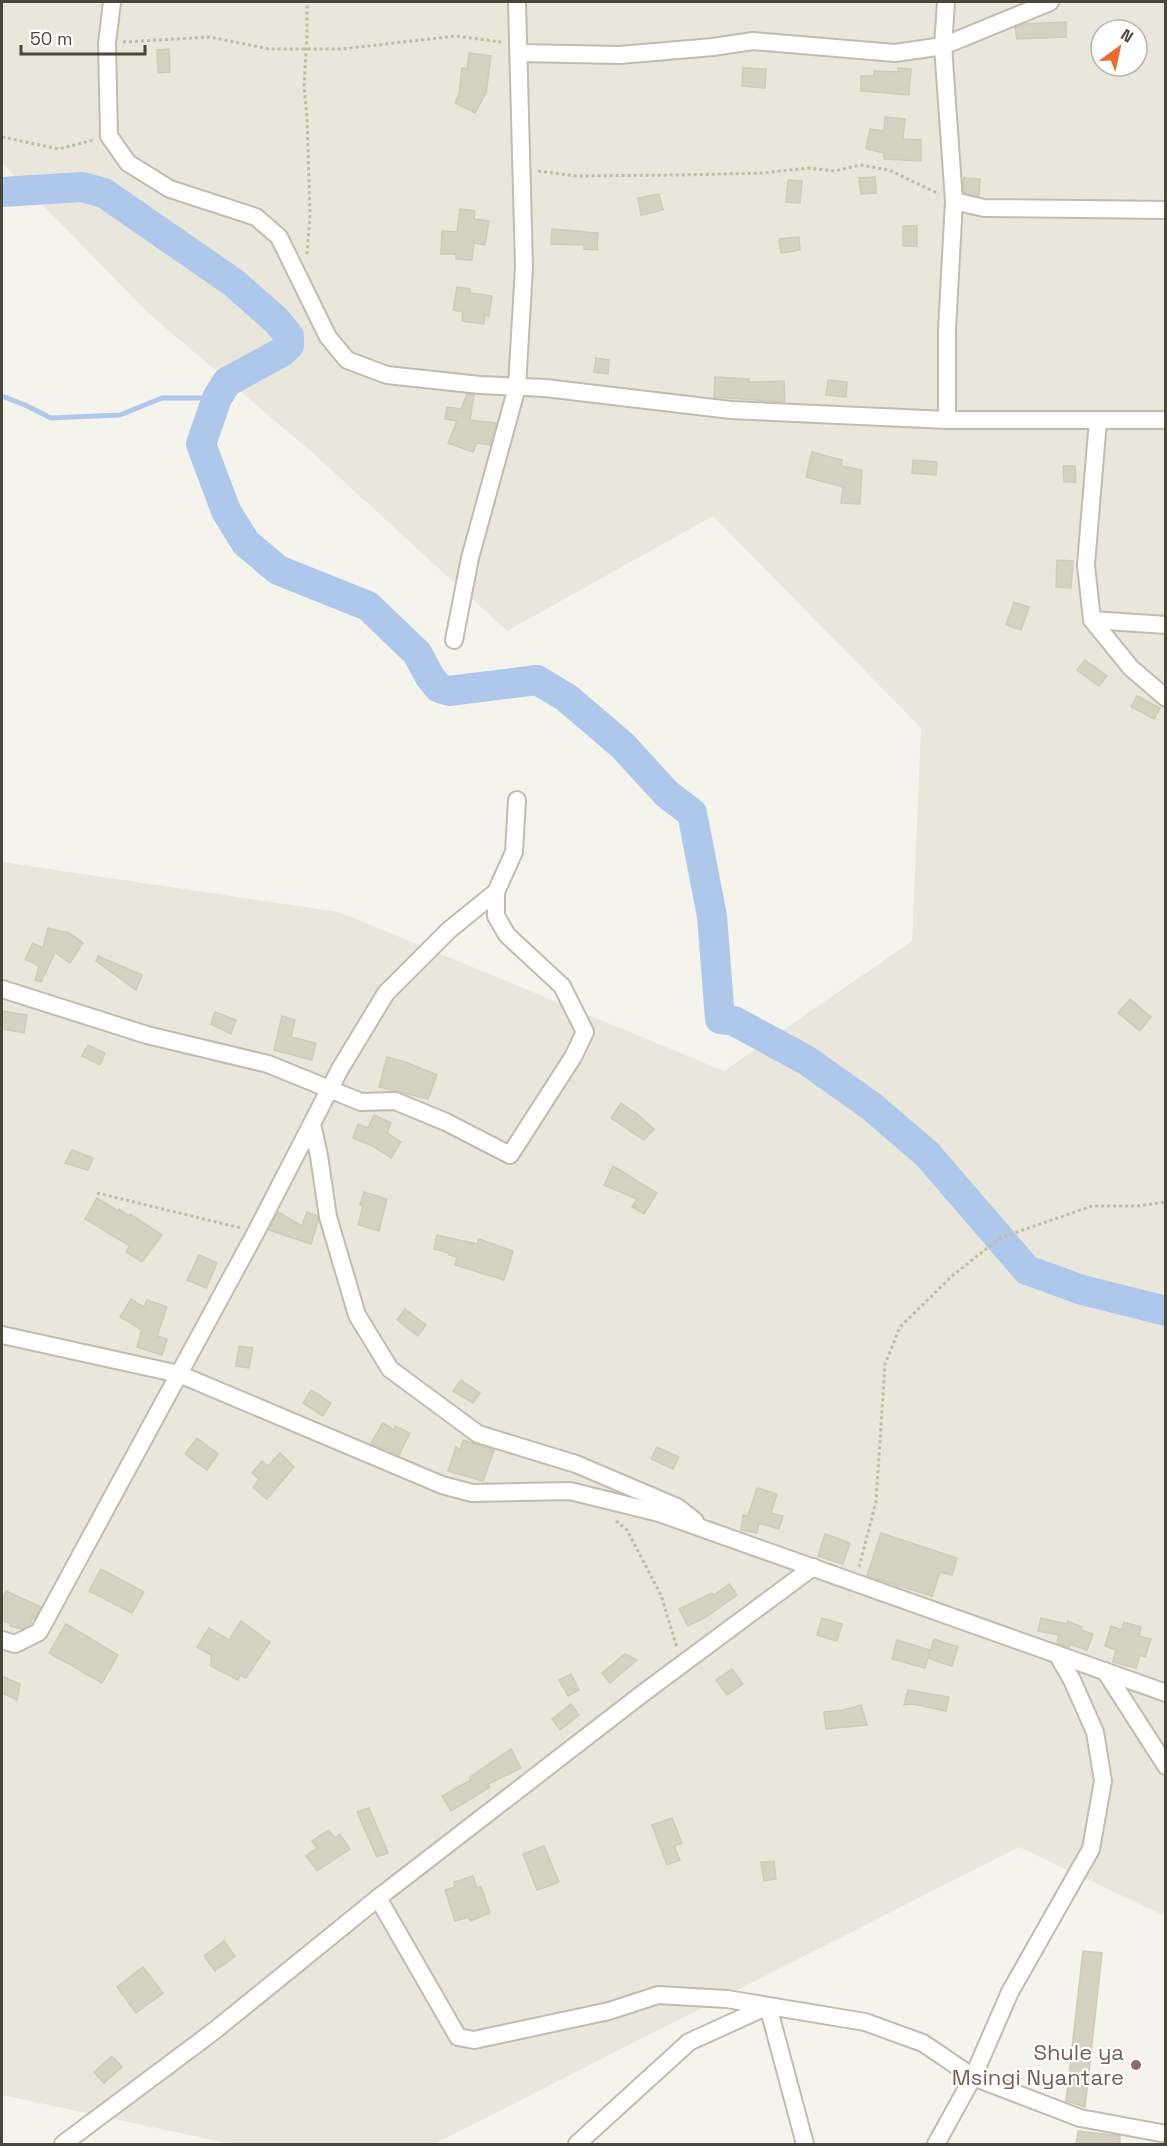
<svg xmlns="http://www.w3.org/2000/svg" width="1167" height="2146" viewBox="0 0 1167 2146" font-family="'Space Grotesk',sans-serif">
<style>
.residential{fill:#e9e7db;fill-rule:evenodd}
.lines{fill:none;stroke-linecap:round;stroke-linejoin:round}
.stream{stroke:#aec8ec;stroke-width:5}
.river{stroke:#aec8ec;stroke-width:30}
.building{fill:#d6d2c2;stroke:#d0cbb6;stroke-width:1.5}
.minor-casing{stroke:#c0bdaf;stroke-width:20}
.path{stroke:#c1bba1;stroke-width:3;stroke-dasharray:3 3;stroke-linecap:butt}
.minor{stroke:#fff;stroke-width:16}
.education-dot{fill:#8d6e63;stroke:#fff;stroke-width:2}
.labels{text-anchor:middle;dominant-baseline:central;stroke-width:4.5;stroke-linejoin:round;paint-order:stroke}
.education-label{font-size:22px;fill:#785e54;stroke:#fff;text-anchor:end}
</style>
<rect width="100%" height="100%" fill="#f5f4ec"/>
<path class="residential" d="M2,2H1165V1916L1019,1847L434,2144H232L2,2095V862L339,912L724,1071L912,941L921,728L713,516L507,631L315,455L147,312L2,163ZM1101,30H1137V66H1101Z"/>
<g class="lines">
<path class="stream" d="M2,396L25,405L51,418L120,415L162,398H217"/>
<path class="river" d="M2,192L82,187L104,193L234,283L277,321L289,336V345L282,352L227,382L217,398L201,444L226,511L246,543L278,570L368,606L417,653L430,677L439,688L449,691L537,680L567,698L623,746L667,794L692,813L712,916L720,1019L734,1021L806,1060L871,1106L927,1154L1027,1270L1082,1290L1166,1311"/>
</g>
<g class="building">
<path d="M1066,22V37L1017,39L1015,28L1024,24Z"/>
<path d="M169,49L170,72L158,73L157,50Z"/>
<path d="M469,53L491,56L486,93L475,113L455,103L459,94L462,68L467,69Z"/>
<path d="M743,68L766,69L765,88L742,86Z"/>
<path d="M898,68L911,69L909,95L861,91V76H874V71L898,72Z"/>
<path d="M885,117L905,119L903,139L921,140V161L884,159V153L866,149L870,129L884,131Z"/>
<path d="M875,177L876,193L861,194L859,178Z"/>
<path d="M963,178L980,179L979,196L964,193Z"/>
<path d="M788,180L802,181L800,203L786,202Z"/>
<path d="M659,194L663,210L641,215L638,198Z"/>
<path d="M460,209L475,211L474,219L489,221L485,245L474,243L472,260L456,259V254H441L442,231L457,232Z"/>
<rect x="903" y="226" width="14" height="20"/>
<path d="M552,229L598,233L597,250L584,249V245L551,244Z"/>
<path d="M799,237L800,250L781,253L779,239Z"/>
<path d="M457,287L470,289V293L492,296L489,316L485,315L484,324L462,321L463,312L453,310Z"/>
<path d="M596,358L609,360L608,374L594,372Z"/>
<path d="M715,377L749,379V382L784,381L785,402L714,397Z"/>
<path d="M828,380L847,382L846,397L826,395Z"/>
<path d="M467,394L474,395L470,420L496,423L490,445L477,443L473,452L448,443L457,421L445,419L447,407L461,409Z"/>
<path d="M812,452L842,460L841,466L862,470L860,504L841,503L843,487L806,477Z"/>
<path d="M913,460L937,462L936,475L912,473Z"/>
<path d="M1063,466H1075L1076,482H1064Z"/>
<path d="M1057,560L1073,561L1071,588L1056,587Z"/>
<path d="M1014,602L1029,607L1021,630L1006,625Z"/>
<path d="M1085,660L1107,676L1099,686L1077,670Z"/>
<path d="M1137,696L1160,708L1154,719L1131,707Z"/>
<path d="M48,928L69,933L83,943L70,963L55,953L41,982L35,980L39,966L25,959L33,943L43,948Z"/>
<path d="M98,956L142,975L136,990L96,961Z"/>
<path d="M1130,999L1151,1017L1140,1031L1118,1013Z"/>
<path d="M3,1011L27,1015L24,1033L2,1029Z"/>
<path d="M215,1012L236,1020L231,1034L211,1024Z"/>
<path d="M282,1016L295,1020L291,1037L316,1043L312,1060L274,1050Z"/>
<path d="M88,1045L105,1053L100,1065L82,1056Z"/>
<path d="M387,1057L408,1063L437,1075L428,1099L379,1087Z"/>
<path d="M621,1103L636,1113L654,1129L644,1140L611,1118Z"/>
<path d="M374,1115L391,1123L387,1133L401,1142L391,1158L373,1146L353,1138L358,1124L368,1128Z"/>
<path d="M72,1150L93,1158L88,1170L65,1163Z"/>
<path d="M613,1166L657,1193L644,1214L632,1207L637,1199L604,1185Z"/>
<path d="M364,1192L387,1199L379,1231L358,1225L363,1206L360,1205Z"/>
<path d="M97,1198L118,1211L119,1209L129,1216L130,1214L162,1235L142,1262L126,1252L130,1246L85,1219Z"/>
<path d="M278,1212L302,1226L307,1212L317,1216L318,1221L311,1244L269,1230Z"/>
<path d="M437,1235L477,1244L479,1239L513,1251L504,1280L455,1265L457,1257L449,1255V1253L434,1249Z"/>
<path d="M199,1255L217,1263L206,1288L187,1280Z"/>
<path d="M131,1299L144,1307L147,1300L167,1307L157,1336L167,1339L162,1355L137,1347L142,1330L120,1317Z"/>
<path d="M405,1309L426,1325L418,1336L397,1320Z"/>
<path d="M239,1346L253,1348L249,1368L236,1366Z"/>
<path d="M461,1380L480,1393L473,1403L453,1391Z"/>
<path d="M311,1390L331,1403L323,1416L303,1403Z"/>
<path d="M383,1423L394,1430L395,1426L410,1433L399,1455L371,1443Z"/>
<path d="M197,1438L218,1454L207,1470L185,1454Z"/>
<path d="M463,1440L494,1450L483,1481L448,1471L456,1447L460,1450Z"/>
<path d="M657,1447L679,1457L673,1469L651,1459Z"/>
<path d="M280,1453L294,1467L267,1499L253,1488L259,1479L252,1473L262,1461L268,1466Z"/>
<path d="M757,1488L777,1494L771,1513L783,1516L779,1529L759,1523L757,1533L741,1530L743,1515L748,1516Z"/>
<path d="M881,1533L957,1558L952,1575L940,1572L932,1596L867,1576Z"/>
<path d="M825,1534L850,1543L843,1564L818,1556Z"/>
<path d="M101,1569L144,1592L132,1613L89,1591Z"/>
<path d="M729,1584L737,1595L706,1617L688,1626L679,1609L712,1593L714,1595Z"/>
<path d="M6,1591L41,1607L34,1619L32,1618L31,1624L22,1629L10,1626L11,1624L2,1620V1602Z"/>
<path d="M822,1618L842,1624L837,1641L817,1635Z"/>
<path d="M1041,1618L1067,1624L1068,1621L1082,1627L1081,1630L1093,1634L1087,1650L1070,1644L1069,1647L1057,1643L1059,1635L1038,1631Z"/>
<path d="M241,1621L270,1642L246,1678L240,1675L238,1680L211,1666V1655L197,1647L209,1628L229,1640Z"/>
<path d="M1124,1622L1141,1627L1139,1636L1151,1639L1145,1657L1140,1655L1136,1668L1113,1662L1116,1650L1105,1646L1111,1626L1122,1630Z"/>
<path d="M66,1624L118,1655L102,1683L49,1653Z"/>
<path d="M934,1639L958,1647L952,1666L928,1658L925,1668L892,1659L897,1640L930,1650L929,1655Z"/>
<path d="M625,1654L637,1660L610,1683L602,1673Z"/>
<path d="M732,1669L743,1684L727,1695L716,1680Z"/>
<path d="M571,1674L579,1690L568,1696L559,1680Z"/>
<path d="M2,1676L20,1684L17,1700L2,1693Z"/>
<path d="M908,1690L949,1697L946,1711L913,1704L904,1705Z"/>
<path d="M571,1704L579,1715L560,1730L552,1719Z"/>
<path d="M861,1705L867,1725L826,1729L824,1712L844,1710Z"/>
<path d="M511,1749L521,1768L488,1784L490,1787L451,1811L442,1796L471,1780L470,1777Z"/>
<path d="M369,1808L388,1853L377,1857L357,1812Z"/>
<path d="M672,1818L682,1843L674,1846L680,1860L667,1865L652,1825Z"/>
<path d="M329,1830L335,1838L340,1834L350,1849L317,1871L306,1856L317,1848L312,1841Z"/>
<path d="M544,1846L559,1882L537,1890L523,1854Z"/>
<path d="M774,1861L776,1879L764,1881L761,1862Z"/>
<path d="M473,1876L477,1888L481,1886L490,1913L470,1921L469,1917L455,1921L445,1890L455,1887L454,1882Z"/>
<path d="M224,1941L235,1956L215,1971L204,1956Z"/>
<path d="M1083,1951L1102,1953L1085,2107L1066,2101Z"/>
<path d="M143,1967L163,1993L136,2013L117,1987Z"/>
<path d="M112,2056L122,2067L104,2083L94,2072Z"/>
<path d="M1078,2131L1120,2136V2145H1076Z"/>
</g>
<g class="lines">
<defs>
<g id="minor">
<path d="M112,2L107,43L109,136L128,163L170,189L256,217L279,237L328,337L347,360L387,375L480,385L545,388L731,410L947,420H1166"/>
<path d="M946,2L943,46L954,201L947,330V420"/>
<path d="M519,53L620,55L713,47L753,41L895,53L943,46L1050,2"/>
<path d="M954,201L984,208L1166,210"/>
<path d="M1098,420L1086,565L1092,620L1131,668L1166,698"/>
<path d="M1092,620L1166,625"/>
<path d="M454,640L470,558L517,387L524,267L517,2"/>
<path d="M2,989L147,1035L268,1064L361,1102L395,1101L446,1122L510,1155L573,1057L585,1032L562,986L507,935L496,916V892"/>
<path d="M312,1124L319,1156L328,1217L357,1315L390,1369L478,1434L576,1464L677,1507L695,1521"/>
<path d="M2,1335L179,1374L442,1485L472,1493L570,1491L659,1513L1166,1693"/>
<path d="M2,1640L15,1644L39,1632L256,1232L340,1069L386,993L449,930L496,892L514,852L517,800"/>
<path d="M1105,1671L1166,1766"/>
<path d="M378,1898L458,2037L474,2040L609,2011L658,1995L727,1999L865,2022L923,2043L973,2077L1080,2118L1166,2134"/>
<path d="M63,2144L214,2031L378,1898L642,1694L813,1567"/>
<path d="M577,2144L689,2042L768,2006L805,2144"/>
<path d="M936,2144L973,2077L1010,1992L1091,1849L1103,1781L1095,1732L1072,1680L1057,1654"/>
</g>
</defs>
<use href="#minor" class="minor-casing"/>
<g class="path">
<path d="M123,42L210,37L269,49H342L456,36L501,42"/>
<path d="M2,137L59,149L93,140"/>
<path d="M538,171L576,176L680,175L763,173L808,168L835,171L860,165L889,170L939,194"/>
<path d="M307,254L310,216L307,117L304,86L307,36V2"/>
<path d="M97,1193L241,1228"/>
<path d="M616,1521L627,1530L661,1595L677,1648"/>
<path d="M859,1567L876,1502L885,1364L900,1327L952,1276L1000,1238L1092,1206H1137L1166,1202"/>
</g>
<use href="#minor" class="minor"/>
</g>
<circle class="education-dot" cx="1136" cy="2065" r="6"/>
<g class="labels">
<g class="education-label">
<text x="1124" y="2052">Shule ya<tspan x="1124" dy="25">Msingi Nyantare</tspan></text>
</g>
</g>
<rect width="1167" height="2146" fill="none" stroke="#49463a" stroke-width="6"/>
<g transform="translate(1119 48) rotate(33)"><circle r="28" fill="#ffffff" stroke="#b6b5b0" stroke-width="1.5"/>
<path d="M0-4.5L10 22L0 15L-10 22Z" fill="#eb6a2d"/>
<text y="-9" font-size="16" font-weight="bold" text-anchor="middle" fill="#49463a">N</text>
</g>
<path d="M21 45v9h124v-9" fill="none" stroke="#49463a" stroke-width="3"/>
<text x="30" y="45" font-size="18" fill="#49463a" stroke="#ffffff" stroke-width="4.5" paint-order="stroke">50 m</text>
</svg>
